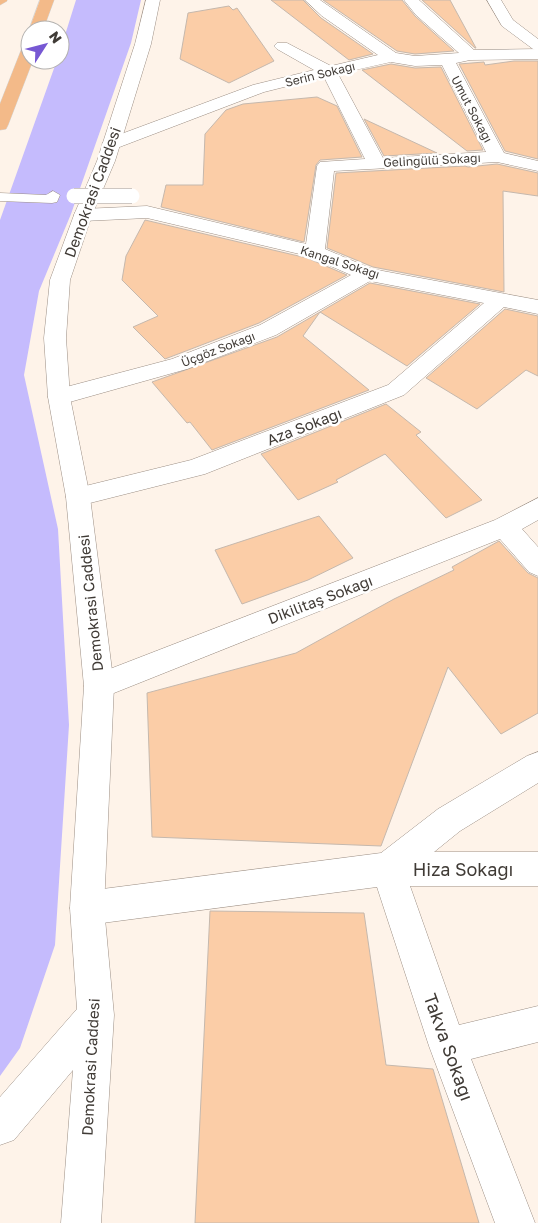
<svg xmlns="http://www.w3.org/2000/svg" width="538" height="1223" viewBox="0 0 538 1223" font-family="'Golos Text',sans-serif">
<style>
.green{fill:#c5bbfd}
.building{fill:#fbcda7;stroke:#c5b8ad}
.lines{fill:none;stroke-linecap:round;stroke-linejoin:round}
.pedestrian-casing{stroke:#9c8f85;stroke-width:1}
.minor-casing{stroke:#9c8f85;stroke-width:1}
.tertiary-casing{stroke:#9c8f85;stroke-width:1}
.motorway-casing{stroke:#d5d4d3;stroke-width:1}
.pedestrian{fill:#fff;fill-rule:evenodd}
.minor{fill:#fff;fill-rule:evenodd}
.tertiary{fill:#fff;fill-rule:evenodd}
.motorway{fill:#f3ba89;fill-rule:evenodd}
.pedestrian-bridge-far1-casing{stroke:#9c8f85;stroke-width:12;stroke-linecap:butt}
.pedestrian-bridge-casing{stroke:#9c8f85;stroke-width:16;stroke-linecap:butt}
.pedestrian-bridge-far1{stroke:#fff;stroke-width:12}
.pedestrian-bridge{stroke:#fff;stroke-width:15}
.labels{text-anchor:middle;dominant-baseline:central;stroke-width:5;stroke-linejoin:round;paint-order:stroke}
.far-street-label{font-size:12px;fill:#403b36;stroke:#fff}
.street-label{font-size:15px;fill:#403b36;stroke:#fff}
.near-street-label{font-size:18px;fill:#403b36;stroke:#fff}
</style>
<rect width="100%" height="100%" fill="#fef3e9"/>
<path class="green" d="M76,0H141L131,43L71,214L39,291L24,375L58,529L69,725L55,945L20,1048L0,1076V220L57,60H60V51Z"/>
<g class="building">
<path d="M271,0H303L321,18L373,54L349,60Z"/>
<path d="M323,0H402L415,16L454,51L415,54L397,51Z"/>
<path d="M422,0H450L476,48H475Z"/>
<path d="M229,6L233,10L237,8L274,61L229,83L180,59L188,13Z"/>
<path d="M514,61H538V159L505,151L459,64L484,62L485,65Z"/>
<path d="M391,64L415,68L441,67L483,150L467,151L362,70Z"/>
<path d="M317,97L337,106L362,157L320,160L316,165L304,242L161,207L166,185H203L205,134L226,110L243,104Z"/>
<path d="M364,119L437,153L384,156Z"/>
<path d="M497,164L538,173V196L503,191L504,292L373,267L327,248L336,173L465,166L468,167Z"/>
<path d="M145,220L307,258L347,275L259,323L165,359L133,327L158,316L122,280L126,256Z"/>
<path d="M370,283L480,304L407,366L320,312Z"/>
<path d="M505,309L538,316V376L526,370L477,409L426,378Z"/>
<path d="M320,312L303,336L369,390L212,450L190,422L187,423L152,382L277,337Z"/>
<path d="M386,404L421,432L416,435L482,500L446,518L385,454L336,480L338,482L298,500L261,454Z"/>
<path d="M319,516L353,558L308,580L242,604L215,550Z"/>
<path d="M499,541L528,573L538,578V713L501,734L448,667L381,846L152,837L147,693L296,653L394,599L454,570L452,567Z"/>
<path d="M210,911L364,913L386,1065L433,1069L479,1223H195Z"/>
</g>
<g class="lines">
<defs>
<path id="pedestrian" d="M53,191L60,195L57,202L52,203L0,201V193L46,195Z"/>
<g id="minor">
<path d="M305,0H320L396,53L415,56L459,53L416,15L404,0H419L474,50L538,49V59L470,60L456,63L504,153L538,161V171L497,162L334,171L325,249L372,269L538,300V314L504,307L404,395L205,474L78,506L69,504L66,497L69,490L191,460L388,385L484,303L370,281L276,335L187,369L59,405L51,403L48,397L51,391L172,359L260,325L351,275L308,256L147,218L83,221L76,219L74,215L76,211L83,209L147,206L306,244L317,166L320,162L365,159L324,77L264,92L117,148H105L102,144L105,140L253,85L314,70L277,49L274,46L277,43H287L331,66L378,55L322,16ZM391,62L415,66L442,65L486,152L383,158L338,74Z"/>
<path d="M538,498V520L522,529L538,547V576L529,572L500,539L99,699L89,695L84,686L89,677L495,520Z"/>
<path d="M538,752V783L460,831L434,852H538V886H410L459,1025L538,1006V1042L471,1059L535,1223H495L429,1046L377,887L87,925L75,920L70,908L75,896L87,891L381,853L438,809L527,756Z"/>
</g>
<g id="tertiary">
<path d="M146,0H160L151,44L115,161L92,215L70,280L66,338L70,397L90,497L114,686L104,908L114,1015L101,1223H61L73,1070L14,1140L0,1145V1097L77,1009L70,908L84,686L66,497L48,397L44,338L50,280L74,215L97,161L135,44Z"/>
<path d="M487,0H501L513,20L538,39V51L533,49L502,26Z"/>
</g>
<g id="motorway">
<path d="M0,0H7V1L0,5Z"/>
<path d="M40,0H54L43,30H30V32L29,30Z"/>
<path d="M30,43V60H33L8,125L6,129L0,130V104L22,48Z"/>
</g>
</defs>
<use href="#pedestrian" class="pedestrian-casing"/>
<use href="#minor" class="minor-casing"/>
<use href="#tertiary" class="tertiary-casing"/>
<use href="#motorway" class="motorway-casing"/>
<use href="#pedestrian" class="pedestrian"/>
<use href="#minor" class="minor"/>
<use href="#tertiary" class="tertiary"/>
<use href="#motorway" class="motorway"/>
<defs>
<path id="pedestrian-bridge-far1" d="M74,196H132"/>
<path id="pedestrian-bridge" d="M74,196H132"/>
</defs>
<use href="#pedestrian-bridge-far1" class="pedestrian-bridge-far1-casing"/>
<use href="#pedestrian-bridge" class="pedestrian-bridge-casing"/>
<use href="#pedestrian-bridge-far1" class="pedestrian-bridge-far1"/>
<use href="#pedestrian-bridge" class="pedestrian-bridge"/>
</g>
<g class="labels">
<g class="far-street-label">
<text transform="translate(320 74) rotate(-14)">Serin Sokağı</text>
<text transform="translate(472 109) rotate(62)">Umut Sokağı</text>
<text transform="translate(432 160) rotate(-3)">Gelingülü Sokağı</text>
<text transform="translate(340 262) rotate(18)">Kangal Sokağı</text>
<text transform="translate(218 349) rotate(-21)">Üçgöz Sokağı</text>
</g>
<g class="street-label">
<text transform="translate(92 192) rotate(-70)">Demokrasi Caddesi</text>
<text transform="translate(304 426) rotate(-21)">Aza Sokağı</text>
<text transform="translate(320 599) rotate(-21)">Dikilitaş Sokağı</text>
<text transform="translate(90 603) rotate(-96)">Demokrasi Caddesi</text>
<text transform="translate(90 1067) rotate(-87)">Demokrasi Caddesi</text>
</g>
<g class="near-street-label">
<text x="463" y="869">Hiza Sokağı</text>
<text transform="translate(449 1047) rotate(70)">Takva Sokağı</text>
</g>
</g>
<g transform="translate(45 45) rotate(54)"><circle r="24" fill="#ffffff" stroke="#b3b1af"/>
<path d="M0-4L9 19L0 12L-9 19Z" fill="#7758d3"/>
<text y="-8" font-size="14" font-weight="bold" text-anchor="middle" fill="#403b36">N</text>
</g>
</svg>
